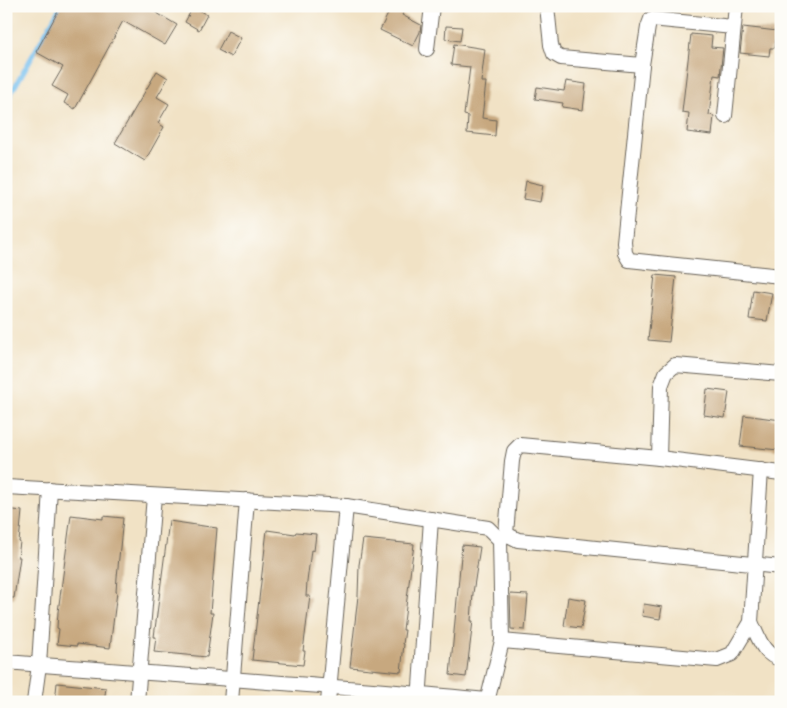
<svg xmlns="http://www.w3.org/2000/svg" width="787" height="708" viewBox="0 0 787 708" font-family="'Sorts Mill Goudy',serif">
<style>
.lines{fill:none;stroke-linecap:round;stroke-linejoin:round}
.stream{stroke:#76c0ef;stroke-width:5}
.building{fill:#c7a87f}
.minor-casing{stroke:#676157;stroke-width:16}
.minor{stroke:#fff;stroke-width:14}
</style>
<rect width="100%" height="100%" fill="#fdfcf7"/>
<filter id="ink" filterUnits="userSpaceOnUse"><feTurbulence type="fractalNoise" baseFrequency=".02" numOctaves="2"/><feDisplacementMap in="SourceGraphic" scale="10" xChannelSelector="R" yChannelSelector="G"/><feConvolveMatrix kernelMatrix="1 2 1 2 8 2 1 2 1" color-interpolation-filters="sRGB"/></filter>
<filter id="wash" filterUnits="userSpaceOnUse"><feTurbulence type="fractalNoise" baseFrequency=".0096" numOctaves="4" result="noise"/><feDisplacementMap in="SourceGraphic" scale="20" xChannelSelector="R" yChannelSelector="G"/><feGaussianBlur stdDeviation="1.12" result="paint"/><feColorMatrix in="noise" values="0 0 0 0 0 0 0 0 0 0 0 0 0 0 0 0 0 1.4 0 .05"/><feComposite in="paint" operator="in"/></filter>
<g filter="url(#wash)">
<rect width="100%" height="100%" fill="#f1e2c5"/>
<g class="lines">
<path class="stream" d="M6,102L61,6"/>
</g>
<g id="blocks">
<g class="building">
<path d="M61,6H145L177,25L165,45L123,21L75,109L64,103L68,95L52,86L63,67L36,52Z"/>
<path d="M392,6H407L402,15L421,25L420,32L413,46L380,30Z"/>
<path d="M193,7L207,15L199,30L185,22Z"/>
<path d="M446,26L462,27L460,41L445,39Z"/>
<path d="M743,27L777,31L775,48H770L769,56L740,53Z"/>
<path d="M228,31L241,38L231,57L218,50Z"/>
<path d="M691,34L712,36L711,47L723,48L720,76L714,75L709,115L714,116L712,135L687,132L689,113L682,112Z"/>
<path d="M454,44L485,49L481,82H486L482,118L496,120L495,136L467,133L468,116L464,115L470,67L451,65Z"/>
<path d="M157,71L168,78L157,97L169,104L158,123L164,127L145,161L115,143Z"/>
<path d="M566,81L586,84L583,110L562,107L563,103L535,99L537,87L564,91Z"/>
<path d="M526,181L543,185L540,202L523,199Z"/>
<path d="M655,275L676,277L669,342L648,340Z"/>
<path d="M753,290L772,293L767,321L749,319Z"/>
<path d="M707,389L729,392L725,418L704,415Z"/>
<path d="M744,415L781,420L778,450L740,446Z"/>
<path d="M6,509L22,511L19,542H20L18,557H20L14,598H6Z"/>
<path d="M71,515L103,519V516L123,518L117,577L116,592H117L110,648L77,644V646L57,644L59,629L57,628L58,612Z"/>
<path d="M169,521L217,528L210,613H213L207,657L154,652L156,637H154Z"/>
<path d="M267,530L295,534L296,532L316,534L314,551L311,550L307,582L306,596H310L303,651H305L303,665L252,660Z"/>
<path d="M363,539L414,544L403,630H405L403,644H404L401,672L350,667L358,596L359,565Z"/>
<path d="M462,545L480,547L473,593L471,621H473L466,677L450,675Z"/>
<path d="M510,594L528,595L525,630L511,629Z"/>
<path d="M568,597L586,600L581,628L564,626Z"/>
<path d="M644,604L662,607L660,619L642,616Z"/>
<path d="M57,683L106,688L104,702H55Z"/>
</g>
</g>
</g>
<g filter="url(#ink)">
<use href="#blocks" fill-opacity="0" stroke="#676157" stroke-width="1"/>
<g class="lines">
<defs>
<g id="minor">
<path d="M547,6L551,45L554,54L561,58L642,65"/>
<path d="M733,27L651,19L648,27L642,65L624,242L625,253L629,260L781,276"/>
<path d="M427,49L432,6"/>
<path d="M725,116L736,6"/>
<path d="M659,458L661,386L666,373L675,365L781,374"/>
<path d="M6,487L346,506L488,528L500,540L502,641L487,702"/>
<path d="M506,534L518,540L781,567"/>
<path d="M500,540L506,534L512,461L514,451L520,445L659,458L781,473"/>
<path d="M751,622C758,636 763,656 781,659"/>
<path d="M502,641L717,660L732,654L751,622L761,470"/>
<path d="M6,662C167,675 327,685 487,700"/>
<path d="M34,702L39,665L50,489"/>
<path d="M137,702L154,496"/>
<path d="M231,702L247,500"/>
<path d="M328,702L346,506"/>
<path d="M419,702L431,519"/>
</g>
</defs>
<use href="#minor" class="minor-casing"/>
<use href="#minor" class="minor"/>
</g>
</g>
<rect width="787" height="708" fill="none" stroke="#fdfcf7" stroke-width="25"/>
</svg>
